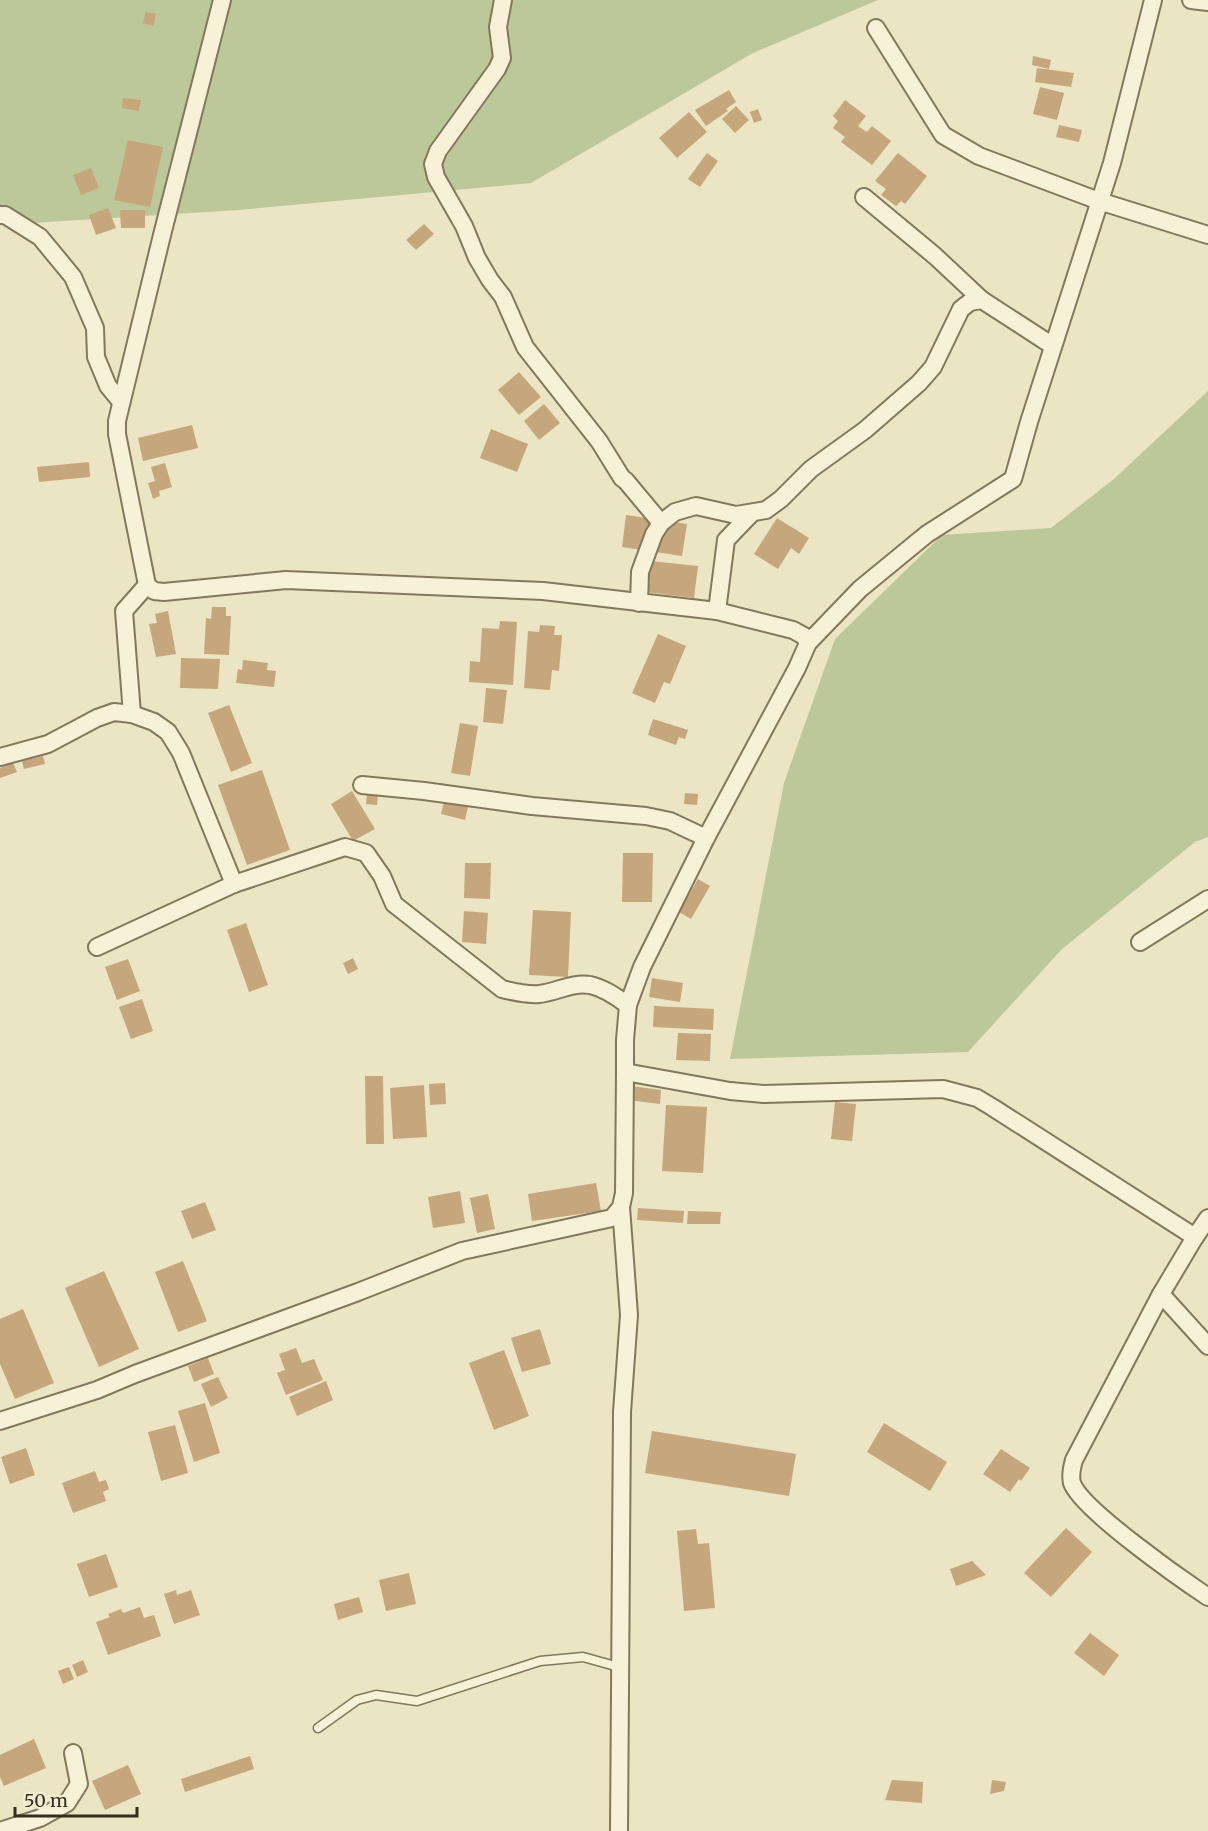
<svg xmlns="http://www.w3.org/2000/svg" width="1208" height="1831" viewBox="0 0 1208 1831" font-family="Merriweather,serif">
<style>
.green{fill:#bcc899}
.building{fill:#c6a67c}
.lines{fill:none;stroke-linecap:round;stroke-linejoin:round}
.lane-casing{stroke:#84775c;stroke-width:11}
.street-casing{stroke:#84775c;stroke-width:20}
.lane{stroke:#f6f1d7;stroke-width:8}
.street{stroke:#f6f1d7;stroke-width:16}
</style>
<rect width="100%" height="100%" fill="#ebe5c4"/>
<g class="green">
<path d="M0,0H878L753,53L531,183L239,210L0,225Z"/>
<path d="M1208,391V837L1195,842L1062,949L968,1052L730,1059L784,783L835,639L942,535L1051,528L1114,479Z"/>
</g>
<g class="building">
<path d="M146,12L156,14L153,26L143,23Z"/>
<path d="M1033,56L1051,60L1049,69L1032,65Z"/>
<path d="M1037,68L1074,73L1071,87L1035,82Z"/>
<path d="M1040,87L1064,93L1057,120L1033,114Z"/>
<path d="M729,90L736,102L726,109L728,111L706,126L695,110Z"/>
<path d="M123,98L141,100L139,111L122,108Z"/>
<path d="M845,100L866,116L858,126L867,132L872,126L891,141L872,165L841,142L845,137L833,128L838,121L833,116Z"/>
<path d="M736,106L749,120L735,133L722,119Z"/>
<path d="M758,109L762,120L754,123L750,112Z"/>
<path d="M689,112L707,132L677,158L659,138Z"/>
<path d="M1059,125L1082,130L1079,142L1056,137Z"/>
<path d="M128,140L163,147L150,207L114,200Z"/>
<path d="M707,153L718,161L700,187L688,179Z"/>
<path d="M898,153L927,176L905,204L901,201L896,206L881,195L886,189L875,181Z"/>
<path d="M91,168L99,188L81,195L73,175Z"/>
<path d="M108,208L116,228L96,235L89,215Z"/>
<path d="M120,210H145V228H121Z"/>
<path d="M424,224L434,234L416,250L406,240Z"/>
<path d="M519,372L541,397L519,415L498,390Z"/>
<path d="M544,404L560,423L539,440L524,421Z"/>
<path d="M192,425L198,448L143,461L138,438Z"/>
<path d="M491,429L528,444L517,472L480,458Z"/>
<path d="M89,462L90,477L39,482L37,467Z"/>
<path d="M165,463L172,487L159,491L160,496L153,499L148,483L155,481L151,467Z"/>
<path d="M626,515L687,524L682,556L622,547Z"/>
<path d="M777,518L809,538L799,554L791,548L778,569L754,554Z"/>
<path d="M650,561L698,566L694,598L646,592Z"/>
<path d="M212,607H226V616H231L229,655L204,654L206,618L211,619Z"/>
<path d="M168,611L176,654L156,657L149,624L157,623L155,614Z"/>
<path d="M500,621L517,622L513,685L469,682L470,661L480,662L482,628L499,629Z"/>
<path d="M540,625L555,626L554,635H562L559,671L552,670L550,690L524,688L528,631L539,632Z"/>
<path d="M658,634L686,646L670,684L664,682L655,703L632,693Z"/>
<path d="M181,658L220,659L218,689L180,688Z"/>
<path d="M243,660L268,663L267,670L276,671L274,687L236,683L238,669L242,670Z"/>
<path d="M486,688L507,690L503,724L483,722Z"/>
<path d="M229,705L252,763L231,772L208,713Z"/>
<path d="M653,719L688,730L685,739L679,737L676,745L648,735Z"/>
<path d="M460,723L478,726L470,776L451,773Z"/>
<path d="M43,756L45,764L24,769L22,761Z"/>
<path d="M13,763L17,772L0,778V768Z"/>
<path d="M262,770L290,850L247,865L218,785Z"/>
<path d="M352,791L375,829L353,841L331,804Z"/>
<path d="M685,793L698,794L697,805L684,804Z"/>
<path d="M367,794L378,795L377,805L366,804Z"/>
<path d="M444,802L468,807L465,820L441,814Z"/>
<path d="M623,853H653L652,902H622Z"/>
<path d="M465,863H491L490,899L464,898Z"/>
<path d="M698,879L710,886L691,919L679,912Z"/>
<path d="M533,910L571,912L568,977L529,975Z"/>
<path d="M464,911L488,913L486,944L462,942Z"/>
<path d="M246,923L268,985L249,992L227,930Z"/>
<path d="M353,958L358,969L348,974L343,963Z"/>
<path d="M128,959L140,991L117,1000L105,967Z"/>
<path d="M652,978L683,983L680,1002L649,997Z"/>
<path d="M142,999L153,1031L131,1039L119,1007Z"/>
<path d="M654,1006L714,1009L713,1030L653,1027Z"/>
<path d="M678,1033L711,1034L710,1061L676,1060Z"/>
<path d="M365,1076H383L384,1144H366Z"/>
<path d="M445,1083L446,1104L430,1105L429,1084Z"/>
<path d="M424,1085L427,1137L393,1139L390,1088Z"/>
<path d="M631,1086L661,1090L660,1104L629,1100Z"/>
<path d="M835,1102L856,1104L852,1141L831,1139Z"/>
<path d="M666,1105L707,1107L703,1173L662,1171Z"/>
<path d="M596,1183L601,1211L532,1221L528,1194Z"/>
<path d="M460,1191L465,1223L433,1228L428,1197Z"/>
<path d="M488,1194L495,1229L477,1233L470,1198Z"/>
<path d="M205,1202L216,1230L192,1239L181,1211Z"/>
<path d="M638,1208L684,1211L683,1223L637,1220Z"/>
<path d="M688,1211L721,1212L720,1224H687Z"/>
<path d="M183,1261L207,1321L178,1332L155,1272Z"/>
<path d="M104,1271L139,1349L99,1367L65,1288Z"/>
<path d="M23,1309L54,1383L15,1399L0,1364V1319Z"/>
<path d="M540,1329L551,1364L522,1372L511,1338Z"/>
<path d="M296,1348L302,1363L314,1359L323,1380L286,1395L277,1373L285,1370L279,1354Z"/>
<path d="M504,1350L529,1416L494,1430L469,1363Z"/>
<path d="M208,1358L214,1374L194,1382L188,1366Z"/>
<path d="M218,1377L228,1398L211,1407L201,1384Z"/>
<path d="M326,1381L333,1400L297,1416L289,1397Z"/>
<path d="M205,1403L220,1453L194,1462L178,1411Z"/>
<path d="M884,1423L947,1462L930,1491L867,1452Z"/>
<path d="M175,1425L188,1473L161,1481L148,1432Z"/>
<path d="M652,1431L796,1454L789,1496L645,1473Z"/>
<path d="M26,1448L35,1475L10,1484L1,1457Z"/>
<path d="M1001,1449L1030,1468L1021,1481L1019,1479L1010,1492L983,1474Z"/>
<path d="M95,1471L99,1482L106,1480L109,1489L103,1492L106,1501L73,1513L62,1483Z"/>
<path d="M1066,1528L1092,1552L1051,1597L1024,1573Z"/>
<path d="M696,1529L698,1544L709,1543L715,1608L684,1611L677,1531Z"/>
<path d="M106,1554L118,1587L89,1597L77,1564Z"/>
<path d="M972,1561L986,1575L956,1586L950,1569Z"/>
<path d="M409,1573L416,1604L386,1611L379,1580Z"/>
<path d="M176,1590L177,1595L191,1590L200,1615L174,1624L164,1594Z"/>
<path d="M359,1597L363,1612L338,1620L334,1604Z"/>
<path d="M140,1607L144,1618L154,1615L161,1636L108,1655L96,1622L110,1617L108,1614L121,1609L123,1613Z"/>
<path d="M1090,1633L1119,1655L1104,1676L1074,1653Z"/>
<path d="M83,1660L88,1672L77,1677L72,1665Z"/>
<path d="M69,1667L74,1679L63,1684L58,1671Z"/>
<path d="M34,1739L46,1768L4,1786L0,1777V1755Z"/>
<path d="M250,1756L254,1769L185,1792L181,1779Z"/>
<path d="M128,1765L141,1794L105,1810L92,1781Z"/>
<path d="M892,1780L923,1782L922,1803L885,1800Z"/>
<path d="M992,1780L1006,1782L1004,1791L990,1794Z"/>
</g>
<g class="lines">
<defs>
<path id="lane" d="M318,1728L357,1700L376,1695L417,1701L540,1661L583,1657L619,1667"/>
<g id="street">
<path d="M222,0L162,235L117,421V434L147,585L154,591L164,592L286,580L543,591L717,611L793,630L804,636L808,643"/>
<path d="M503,0L498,27L502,58L497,69L438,151L433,164L436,177L464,226L477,258L490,280L503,297L525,347L599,441L622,478L626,481L661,523"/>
<path d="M1153,0L1112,163L1029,422L1013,479L927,534L860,589L808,643L797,668L706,838L642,967L628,1005L625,1040V1072L730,1091L764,1094L943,1089L977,1098L992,1107L1195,1237L1208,1218"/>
<path d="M1191,0L1208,2"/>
<path d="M876,28L943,135L979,156L1099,201L1208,235"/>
<path d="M864,197L935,256L982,300"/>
<path d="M0,215H5L40,237L73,277L95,328L96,357L108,386L121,402"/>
<path d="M639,603L640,572L654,534L661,523L675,512L696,506L736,515L766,510L781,499L811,469L865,430L919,383L933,367L961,309L970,302L982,300L1053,346"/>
<path d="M717,611L726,540L751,514"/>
<path d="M132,714L124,611L147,585"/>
<path d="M0,757L48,744L97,718L114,712L132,714L154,722L168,732L181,753L234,884"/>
<path d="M362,785L424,791L532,806L646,816L670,821L706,838"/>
<path d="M1140,942L1208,899"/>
<path d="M97,947L234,884L345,847L366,853L382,876L394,904L502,989C514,992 527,995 539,994C557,992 572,982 590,985C604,988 616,997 628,1005"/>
<path d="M1195,1237L1161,1294L1074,1460C1072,1467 1070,1475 1072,1483C1081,1509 1181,1579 1208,1597"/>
<path d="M1161,1294L1208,1346"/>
<path d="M0,1421L97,1390L135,1374L358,1292L462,1251L612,1218L621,1207L624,1193L625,1072"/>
<path d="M0,1831L40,1818L67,1803L79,1784L73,1753"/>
<path d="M619,1831L622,1412L629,1315L621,1207"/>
</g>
</defs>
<use href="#lane" class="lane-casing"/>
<use href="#street" class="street-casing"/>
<use href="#lane" class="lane"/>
<use href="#street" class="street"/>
</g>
<path d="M15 1807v9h122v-9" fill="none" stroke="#352d1f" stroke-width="3"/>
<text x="24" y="1807" font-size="18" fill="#352d1f" stroke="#f3eed3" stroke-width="4.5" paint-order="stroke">50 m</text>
</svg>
